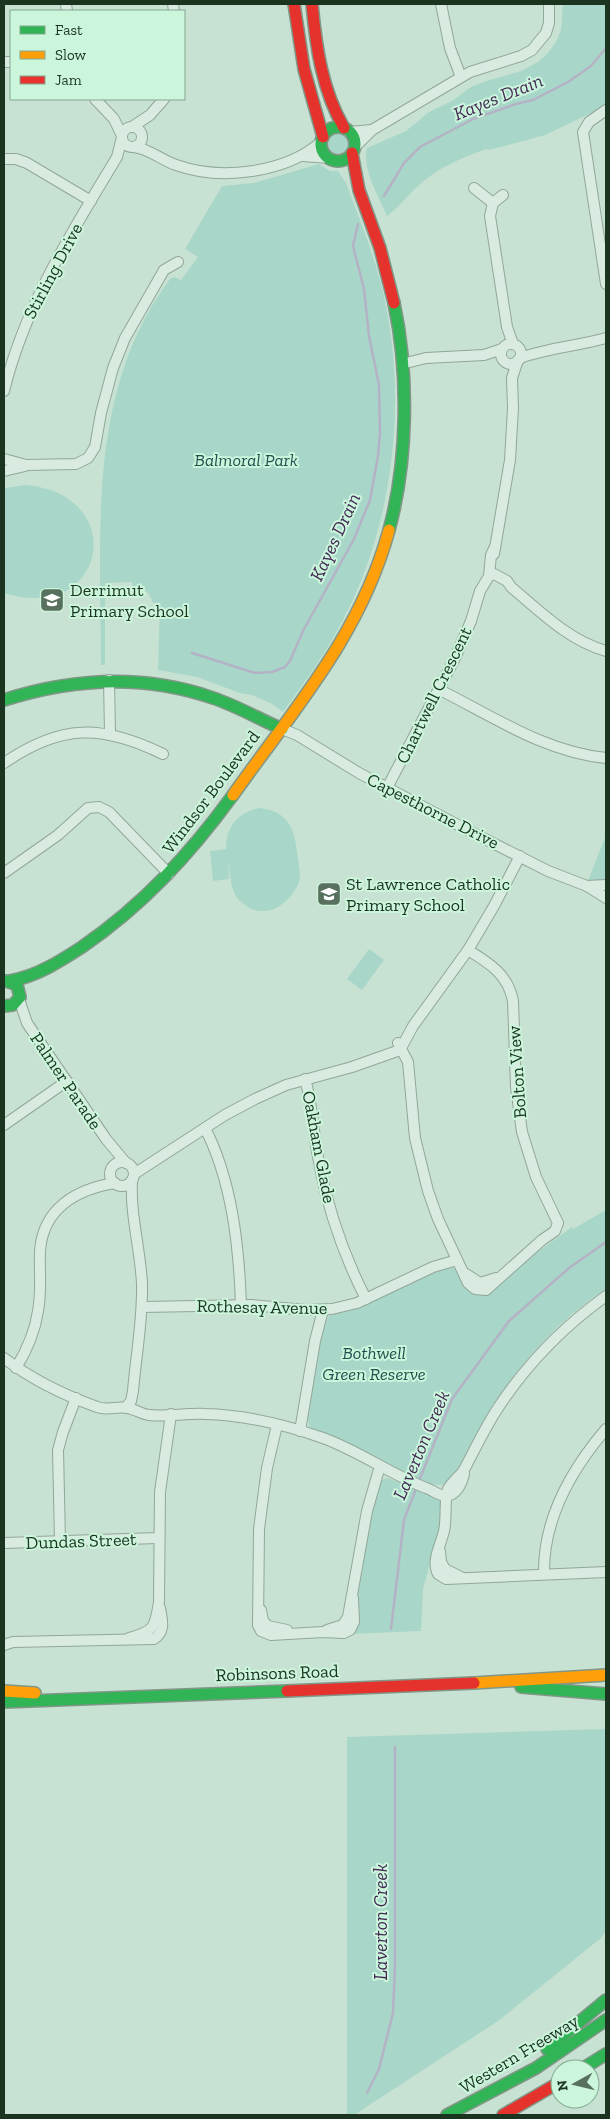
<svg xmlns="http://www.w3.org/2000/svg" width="610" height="2119" viewBox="0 0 610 2119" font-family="'Zilla Slab',serif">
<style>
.green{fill:#a8d6c9}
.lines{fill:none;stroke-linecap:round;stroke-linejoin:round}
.stream{stroke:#b4b3c5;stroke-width:2.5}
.street-casing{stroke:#91a798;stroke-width:12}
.fast-casing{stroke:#819687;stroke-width:14}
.slow-casing{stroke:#819687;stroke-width:14}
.jam-casing{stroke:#819687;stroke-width:14}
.street{stroke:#d9eae0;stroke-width:10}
.fast{stroke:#30b455;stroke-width:11}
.slow{stroke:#ff9f0a;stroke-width:11}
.jam{stroke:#e5322d;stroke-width:11}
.labels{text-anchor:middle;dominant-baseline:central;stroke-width:4;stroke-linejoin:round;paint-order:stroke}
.street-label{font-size:18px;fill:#1a341f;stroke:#cbf6dc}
.park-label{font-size:18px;font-style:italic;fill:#20514f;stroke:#cbf6dc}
.poi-label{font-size:18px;fill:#1a341f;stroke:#cbf6dc;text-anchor:start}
.water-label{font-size:19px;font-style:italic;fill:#442955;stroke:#cbf6dc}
</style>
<rect width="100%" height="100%" fill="#c7e2d2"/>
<g class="green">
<path d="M563,4H606V106L545,135L489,150L486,149C461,158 437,168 418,186C407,196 399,207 387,216C379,196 362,170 367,148L406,131L429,112L452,101L471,87L483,82L521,71L538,62L548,53L557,40L561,30Z"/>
<circle cx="338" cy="144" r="10"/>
<path d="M319,164L330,171H338L346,183C358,215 371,247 380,280C409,390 396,519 343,620C326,653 305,682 283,712L272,704L252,695L240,693L197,677L158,670L160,603H153C149,592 145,587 133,589L132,582L105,583V665H101C101,533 86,391 170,279L174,277L181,280L198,257L185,249L222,186L254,183Z"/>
<path d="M26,485C131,495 106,625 4,593V488Z"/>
<path d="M259,808C291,811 295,832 298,859C299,866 301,875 299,882C289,907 261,923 239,900C230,890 230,872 228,860L229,879L213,881L210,851L226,849C226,827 237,813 259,808Z"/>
<path d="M606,835V882L598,883L588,881Z"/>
<path d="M369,949L384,960L362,990L347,979Z"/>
<path d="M606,1210V1289C563,1316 526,1357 497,1399C486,1415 458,1477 447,1483C427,1494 370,1454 351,1445C338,1439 319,1436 309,1426L308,1417C311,1397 317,1326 331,1314L449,1267L456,1269L471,1290L528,1259L572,1227L573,1229Z"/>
<path d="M387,1478L436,1496L441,1500L444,1512L423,1589L421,1631L349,1634L357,1606L358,1588L367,1525L380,1481Z"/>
<path d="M606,1729V1931L601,1938L498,2021L354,2115H347V1737Z"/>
</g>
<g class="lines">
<g class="stream">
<path d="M384,196L404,163L420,147L473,119L516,104L533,100L568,82L591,66L606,48"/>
<path d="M192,653L255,673L272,672L285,667L290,661L303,631L354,539L370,500L378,456L380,433L379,385L369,336L364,289L353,246L358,224"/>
<path d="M419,1481L452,1399L509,1321L569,1268L606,1242"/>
<path d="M391,1629L404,1520L417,1486"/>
<path d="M367,2093L379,2069L393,2013L395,1966V1747"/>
</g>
<defs>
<g id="street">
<path d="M66,4L67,11"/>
<path d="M173,4L174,11"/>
<path d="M441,4L450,48L461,77"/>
<path d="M4,62H11"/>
<path d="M95,99L114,119L122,136"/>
<path d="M606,110L589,122L583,132L606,284"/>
<path d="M132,127L150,115L164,99"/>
<circle cx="132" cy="137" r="10"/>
<path d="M349,132L372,130"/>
<path d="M134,147C150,149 161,160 176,165C221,181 285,173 321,142"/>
<path d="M354,148L372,130L470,72L521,56L532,50L546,33L549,23V4"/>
<path d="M303,156L329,158"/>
<path d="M4,159H16L27,163L91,201"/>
<path d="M474,188L493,203"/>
<path d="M503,195L493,203L490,216L507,327L513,344"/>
<circle cx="511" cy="354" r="10"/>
<path d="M520,358C547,348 578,346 606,338"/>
<path d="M402,364L426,358L484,355L502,349"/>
<path d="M4,391C25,305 72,232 117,157L122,137"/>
<path d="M4,459L26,465L76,464L88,458L95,447L101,413L113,368L125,338L164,270L178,262"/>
<path d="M4,471L25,466"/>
<path d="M494,554L510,460L513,408L512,378L518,360"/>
<path d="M489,576L494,574L507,581L511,587C541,612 568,640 606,651"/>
<path d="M109,680L110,733"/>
<path d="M440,690C494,717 545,752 606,758"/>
<path d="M282,729L297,735L359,773L475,834L548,871L587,886L606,898"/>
<path d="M4,763C61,724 101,724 163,754"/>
<path d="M387,788L455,658L471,621L480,591L489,576L491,555L495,547"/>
<path d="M4,873L58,835L88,808L99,807L109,812L169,874"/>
<path d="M587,886L606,885"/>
<path d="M19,999L27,1023L106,1139L126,1163"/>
<path d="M398,1043L408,1062L415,1138L428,1191L438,1219L468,1283L475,1289L486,1290L542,1240L555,1231L558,1223L536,1177L522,1132L516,1087L513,1001C508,974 489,963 468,950"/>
<path d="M305,1079C313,1106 313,1134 319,1162C328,1210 344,1256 366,1299"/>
<path d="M4,1125L67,1081"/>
<path d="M205,1128C232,1181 239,1246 241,1305"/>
<circle cx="122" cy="1174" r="12"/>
<path d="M134,1174L225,1115L255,1099L286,1085L352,1067L400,1050L413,1026L468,950L494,906L520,856"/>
<path d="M466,1274L480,1283L496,1278"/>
<path d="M606,1296C563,1327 525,1366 496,1411C484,1430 475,1449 465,1468C461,1476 452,1481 448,1489C444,1498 447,1518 444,1531C441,1544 431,1561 438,1574L446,1579L606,1572"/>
<path d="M142,1307L252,1305L306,1310L332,1309L357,1303L433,1267L457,1260"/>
<path d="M4,1358C32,1380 64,1395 97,1407C107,1411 117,1406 127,1408C135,1409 141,1414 149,1415C165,1417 187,1413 205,1414C245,1415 286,1425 323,1438C359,1451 390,1474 426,1488C433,1490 438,1496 446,1496C457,1495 462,1483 464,1474"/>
<path d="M16,1368C27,1350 35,1332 38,1311C42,1291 39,1271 40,1251C43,1208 77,1189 115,1183"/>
<path d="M126,1407L131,1401L133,1391C136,1355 143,1320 142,1283C140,1248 130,1214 132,1180"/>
<path d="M277,1425L267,1468L259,1529L258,1625L261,1631L271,1635L323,1632L344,1633L350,1630L354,1622L353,1598"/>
<path d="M300,1431L315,1341L323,1310"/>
<path d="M60,1541L58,1450L63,1432L76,1398"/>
<path d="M4,1543L158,1538"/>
<path d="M440,1551L441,1562L445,1569L461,1577"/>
<path d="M544,1574C543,1519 571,1470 606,1429"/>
<path d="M261,1610L263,1621L268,1626L287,1630"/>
<path d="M327,1630L343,1625L348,1617L367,1511L380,1466"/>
<path d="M129,1638C155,1631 155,1627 159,1602L160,1492L171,1414"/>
<path d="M4,1645L13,1642L154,1639C166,1631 162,1620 160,1608"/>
</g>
<g id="fast">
<circle cx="338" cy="144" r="17"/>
<path d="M389,530C408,461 409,373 394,303"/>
<path d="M4,700C73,678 144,674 213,698C237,706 259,719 282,729"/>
<path d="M10,981C37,976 59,962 82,947C143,905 190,854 233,795"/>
<path d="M4,1006L13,1005L20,997L17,985L6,981"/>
<path d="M521,1687L606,1694"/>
<path d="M4,1702L287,1691"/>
<path d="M547,2049L606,2000"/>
<path d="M582,2069L606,2054"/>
<path d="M447,2115L536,2068L606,2020"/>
</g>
<g id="slow">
<path d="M233,795C294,709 361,634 389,530"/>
<path d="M474,1683L606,1675"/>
<path d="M4,1691L35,1693"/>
</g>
<g id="jam">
<path d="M294,4L304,69L323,137"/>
<path d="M312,4C316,47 322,90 344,128"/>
<path d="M352,153L359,190L380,248L394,303"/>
<path d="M287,1691L474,1683"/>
<path d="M503,2115L560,2082"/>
</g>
</defs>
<use href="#street" class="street-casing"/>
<use href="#fast" class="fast-casing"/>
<use href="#slow" class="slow-casing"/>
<use href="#jam" class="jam-casing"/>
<use href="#street" class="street"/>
<use href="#fast" class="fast"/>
<use href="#slow" class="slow"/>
<use href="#jam" class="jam"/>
</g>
<defs>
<symbol id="school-square" viewBox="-11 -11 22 22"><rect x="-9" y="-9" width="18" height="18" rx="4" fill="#57715e" stroke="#cbf6dc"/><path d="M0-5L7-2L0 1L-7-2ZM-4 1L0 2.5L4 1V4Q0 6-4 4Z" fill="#fff"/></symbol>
</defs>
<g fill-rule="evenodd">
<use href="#school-square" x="38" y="586" width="28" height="28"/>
<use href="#school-square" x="315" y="880" width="28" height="28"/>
</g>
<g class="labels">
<g class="street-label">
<text transform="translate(53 271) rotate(-62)">Stirling Drive</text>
<text transform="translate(434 695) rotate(-64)">Chartwell Crescent</text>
<text transform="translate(211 792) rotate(-53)">Windsor Boulevard</text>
<text transform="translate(433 811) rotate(27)">Capesthorne Drive</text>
<text transform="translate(517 1072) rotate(-94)">Bolton View</text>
<text transform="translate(66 1081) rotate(56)">Palmer Parade</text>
<text transform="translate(319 1147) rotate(79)">Oakham Glade</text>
<text transform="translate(262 1307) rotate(1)">Rothesay Avenue</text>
<text transform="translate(81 1541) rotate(-2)">Dundas Street</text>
<text transform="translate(277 1673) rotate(-2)">Robinsons Road</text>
<text transform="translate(519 2054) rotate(-31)">Western Freeway</text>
</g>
<g class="park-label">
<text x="246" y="460">Balmoral Park</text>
<text x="374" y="1353">Bothwell<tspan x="374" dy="21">Green Reserve</tspan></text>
</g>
<g class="poi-label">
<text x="70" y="590">Derrimut<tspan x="70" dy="21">Primary School</tspan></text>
<text x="346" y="884">St Lawrence Catholic<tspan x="346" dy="21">Primary School</tspan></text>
</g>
<g class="water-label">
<text transform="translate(498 97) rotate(-22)">Kayes Drain</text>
<text transform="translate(335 537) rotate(-65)">Kayes Drain</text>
<text transform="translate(421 1445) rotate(-67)">Laverton Creek</text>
<text transform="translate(380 1922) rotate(-90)">Laverton Creek</text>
</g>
</g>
<rect width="610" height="2119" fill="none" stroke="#1a341f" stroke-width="10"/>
<rect x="10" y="10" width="175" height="90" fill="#cbf6dc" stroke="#84a890"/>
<rect x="20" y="26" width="25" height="8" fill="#30b455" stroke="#84a890"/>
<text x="55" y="35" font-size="15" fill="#1a341f">Fast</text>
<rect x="20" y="51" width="25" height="8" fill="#ff9f0a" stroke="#84a890"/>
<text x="55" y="60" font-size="15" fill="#1a341f">Slow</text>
<rect x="20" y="76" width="25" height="8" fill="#e5322d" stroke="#84a890"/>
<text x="55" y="85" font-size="15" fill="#1a341f">Jam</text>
<g transform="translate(575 2084) rotate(262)"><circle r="24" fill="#cbf6dc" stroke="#84a890"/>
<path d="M0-4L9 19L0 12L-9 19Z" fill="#57715e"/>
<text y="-8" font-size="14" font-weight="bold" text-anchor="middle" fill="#1a341f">N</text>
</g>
</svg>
